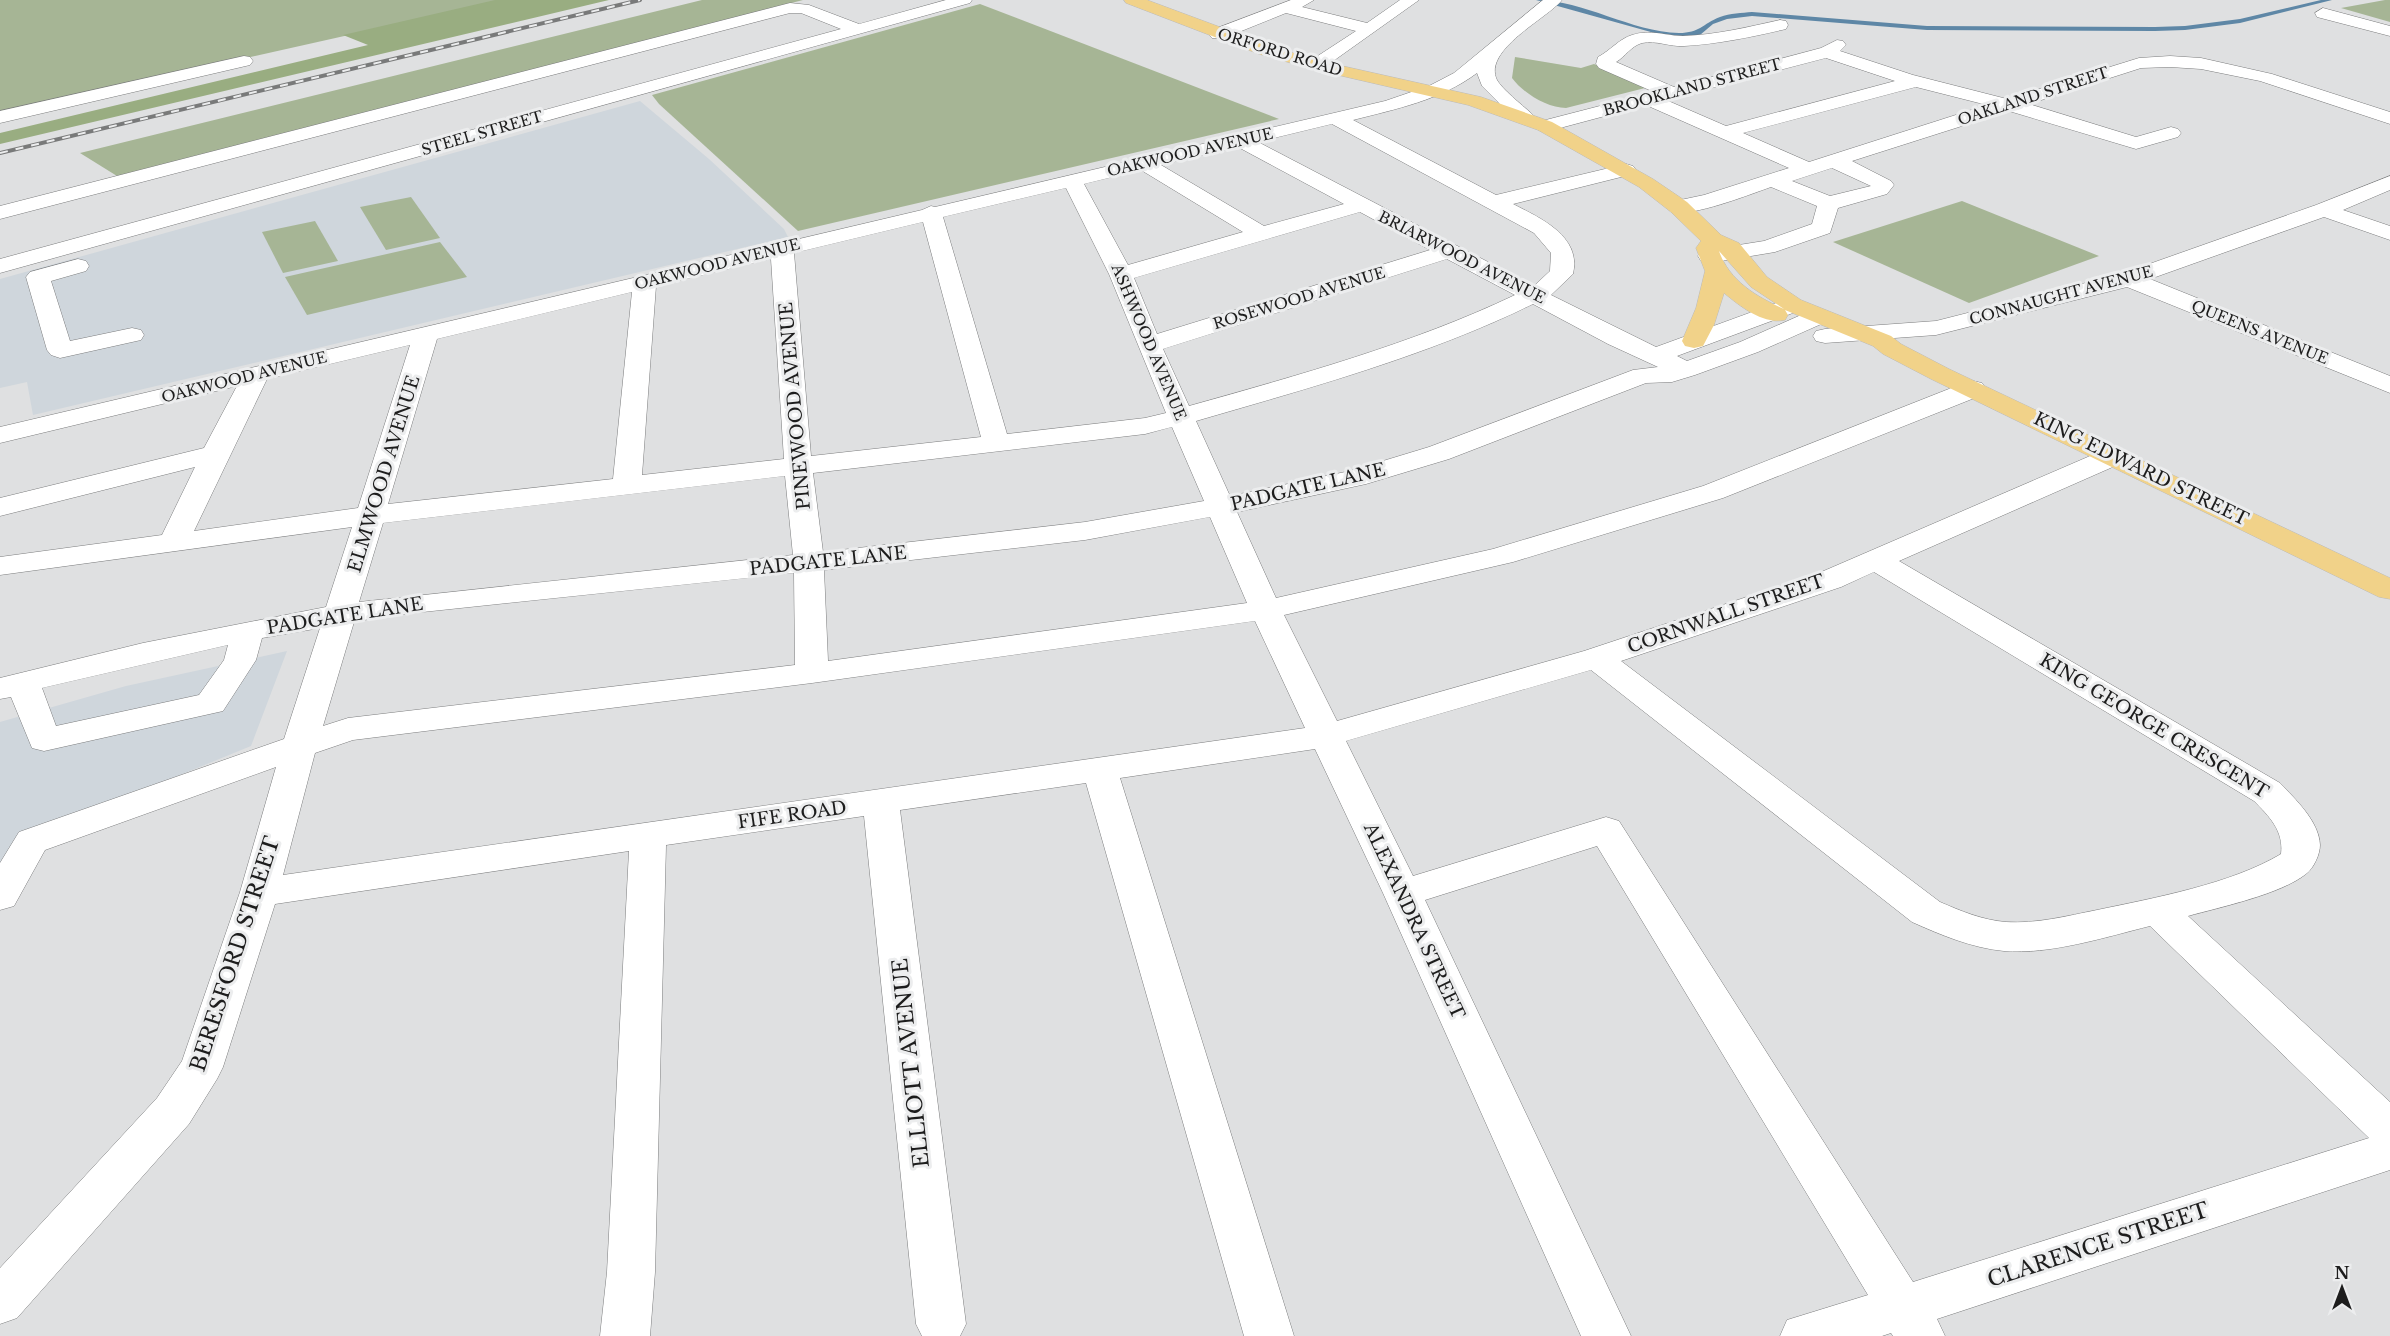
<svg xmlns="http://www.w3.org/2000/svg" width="2390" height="1336" viewBox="0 0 2390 1336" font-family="'Libre Baskerville',serif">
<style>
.built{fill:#cfd6dc}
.green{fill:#a6b595}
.forest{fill:#99ad81}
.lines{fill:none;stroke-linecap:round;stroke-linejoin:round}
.stream{fill:#5e87a6;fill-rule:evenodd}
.minor-casing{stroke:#7c7d7e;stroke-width:1}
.major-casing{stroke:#bbb;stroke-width:1}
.minor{fill:#fff;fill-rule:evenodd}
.major{fill:#f1d289;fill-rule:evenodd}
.rail-casing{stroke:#797a7a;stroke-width:4}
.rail{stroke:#ecedee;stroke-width:2;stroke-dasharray:8;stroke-linecap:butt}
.labels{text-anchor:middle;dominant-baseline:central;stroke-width:6;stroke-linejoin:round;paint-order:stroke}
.far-street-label{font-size:15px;fill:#1d1d1d;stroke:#ecedee}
.street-label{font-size:18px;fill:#1d1d1d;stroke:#ecedee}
.near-street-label{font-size:21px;fill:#1d1d1d;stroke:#ecedee}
</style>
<rect width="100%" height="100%" fill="#dfe0e1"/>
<g class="built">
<path d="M640,101L709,159L784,229L788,237L33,415L27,382L0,388V279Z"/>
<path d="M287,651L251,746L14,843L0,866V722L126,686Z"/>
</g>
<g class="green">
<path d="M0,0H505L0,113Z"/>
<path d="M702,0H803L117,176L80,153Z"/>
<path d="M2385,0H2390V22L2341,8Z"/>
<path d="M980,4L1279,119L798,231L659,104L652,95Z"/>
<path d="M1515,57L1581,68L1594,64L1649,87L1566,108C1547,108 1523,93 1512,78Z"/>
<path d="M411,197L440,238L386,250L360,207Z"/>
<path d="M1962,201L2099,256L1969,303L1833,242Z"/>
<path d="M315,221L338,261L283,273L262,232Z"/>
<path d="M440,242L467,277L307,315L285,277Z"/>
</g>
<path class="forest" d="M495,0H609L0,144V133L368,45L343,35Z"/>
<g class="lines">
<path class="stream" d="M1536,0C1584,0 1631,32 1679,33C1700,33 1702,24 1720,17C1730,13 1742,13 1752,12L1927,26L2155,27L2185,26L2240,19L2321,0H2332L2240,23L2185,30L2155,31L1927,30L1752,16L1727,19L1713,24L1700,35L1679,37L1658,34Z"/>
<defs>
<g id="minor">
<path d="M946,0H972L970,3L0,273V259L841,29L801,13H790L0,219V206L790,3L809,5L859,24Z"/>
<path d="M1291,0H1314L1302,7L1367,23L1400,0H1419L1322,69H1310L1307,65L1310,61L1356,31L1286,13L1224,38H1212L1209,34L1212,30Z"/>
<path d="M1543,0H1562C1548,18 1482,50 1497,80C1502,89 1522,105 1531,113L1534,117L1531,121H1517L1482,86L1477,73C1441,100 1396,109 1353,120L1496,195L1626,164L1633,166L1636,170L1633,174L1513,204C1540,218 1582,236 1573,274L1551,295L1656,347L1785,300L1793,298L1801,300L1805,305L1801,310L1677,356L1687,361L1740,342L1810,311L1819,309L1828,311L1831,316L1828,321L1758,352L1695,375L1672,382L1646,383L1449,459L1366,484L1237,512L1276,598L1493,549L1703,486L1964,383L1973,381L1982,383L1986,389L1982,395L1723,498L1513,562L1284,615L1337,721L1584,651L1819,573L2104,450L2114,448L2124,450L2128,456L2124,462L1899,561L2280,783C2295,799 2319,821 2320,845C2320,854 2314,868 2306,874C2281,894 2221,907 2188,916L2390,1102V1170L1937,1319L1945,1336H1893L1891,1333L1882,1336H1780L1787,1320L1868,1295L1597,846L1425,900L1631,1336H1581L1383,893L1315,749L1120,778L1294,1336H1244L1086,783L900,810L966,1324L960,1336H922L916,1324L864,816L666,845L655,1272L650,1336H600L607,1272L629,851L275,904L223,1067L217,1079L189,1124L17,1318L0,1324V1268L157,1098L182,1061L240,892L276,767L45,850L14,906L0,910V863L19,832L284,739L320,628L262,638L256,660L223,711L44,751L32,748L11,697L0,699V678L143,643L326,607L352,527L0,575V557L162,535L195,467L0,516V498L204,448L237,386L0,443V427L922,210L931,206L935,207L1385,101L1429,86L1454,73ZM1332,124L1534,233L1551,253L1550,271L1534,286L1258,142ZM1238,147L1344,204L1264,226L1161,165ZM1141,170L1243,232L1128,265L1084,184ZM1066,188L1109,274L1166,413L1145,418L1007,434L943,217ZM1360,212L1430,250L1157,334L1134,278ZM923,222L981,437L811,456L794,253ZM771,259L784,459L642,475L656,286ZM1447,259L1515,295C1412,344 1299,375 1189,406L1163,349ZM632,292L613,479L388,504L437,339ZM1533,304L1608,344L1658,367L1633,370L1429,447L1350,471L1230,496L1196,421C1309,388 1427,356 1533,304ZM410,345L358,508L194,531L267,379ZM1172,427L1204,501L1085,522L823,552L813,473L1145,434ZM785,476L793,555L359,602L383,523ZM1210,517L1247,603L828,661L824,570L1085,540ZM1874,572L2254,801C2269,816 2284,831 2281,854C2231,884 2154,898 2097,910C2067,916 2036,924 2006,922C1982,920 1961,911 1940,902L1621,661L1841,587ZM794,573L795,665L348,718L323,726L354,622L385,616ZM1255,621L1305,728L283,875L315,753L353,740L812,683ZM228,645L224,660L199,695L56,726L42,688ZM1591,670L1912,922C1941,935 1972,948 2004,951C2049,955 2106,937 2150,926L2369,1138L1913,1282L1619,821L1606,817L1413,876L1346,741Z"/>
<path d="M2323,8L2390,26V36L2317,17L2315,13Z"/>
<path d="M1780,20L1786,21L1788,25L1786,29C1752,37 1718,44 1684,46C1670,47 1656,40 1642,43C1631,46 1625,57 1616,62L1674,87L1821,48L1837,40L1843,41L1846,45L1840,51L1913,75L2007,99L2139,58L2170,56L2201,58L2272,74L2390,112V124L2260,81L2201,69L2170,67L2141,68L2029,104L2136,137L2171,127L2178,129L2181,133L2178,137L2136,149L2009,111L1852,161L1891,181L1894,185L1887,194L1838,208L1830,233L1775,252L1709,263L1701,261L1698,256L1701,251L1764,241L1812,224L1817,206L1771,187C1748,195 1693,217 1671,212L1668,207L1671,202L1704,195L1789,168L1646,105L1545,132L1538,130L1535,126L1538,122L1654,92L1599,68L1596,64L1598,57C1611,50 1619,39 1632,35C1650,29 1666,36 1683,36C1716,35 1748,27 1780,20ZM1826,58L1895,81L1726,126L1666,100ZM1916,87L1987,105L1809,162L1743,133ZM1832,168L1871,186L1830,196L1792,181Z"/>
<path d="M244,56L250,57L253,61L250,65L0,123V111Z"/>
<path d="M2390,176V190L2343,210L2390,226V240L2324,217L2150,279L2390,376V393L2127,287L1936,335L1825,343L1816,341L1813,336L1816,331L1825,329L1936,321L2121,274L2316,205Z"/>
<path d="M78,259L86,261L89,266L86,271L51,281L70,341L132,328L141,330L144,335L141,340L60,358L51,355L47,350L26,277L30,272Z"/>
</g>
<path id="major" d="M1124,0H1147L1271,46L1320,61L1481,97L1552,122L1653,179L1687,202L1721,235L1739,243L1767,277L1801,300L1891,336L1901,344L1949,369L2390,578V599L2379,597L1931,379L1883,354L1873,346L1785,310L1788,315L1785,320C1763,325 1740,306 1724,293L1714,325L1703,346L1694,348L1685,346L1682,341L1696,308L1705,271L1696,248L1701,241L1671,212L1639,187L1538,130L1468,105L1316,70L1259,54L1126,3ZM1719,251L1751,287L1784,309C1757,297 1729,281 1719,251Z"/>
</defs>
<use href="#minor" class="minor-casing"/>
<use href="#major" class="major-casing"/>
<use href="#minor" class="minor"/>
<use href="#major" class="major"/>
<defs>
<path id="rail" d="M0,153L640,0"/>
</defs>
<use href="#rail" class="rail-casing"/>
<use href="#rail" class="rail"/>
</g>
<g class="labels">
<g class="far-street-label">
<text transform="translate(1280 52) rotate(17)">ORFORD ROAD</text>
<text transform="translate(1692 87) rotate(-15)">BROOKLAND STREET</text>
<text transform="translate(2033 96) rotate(-18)">OAKLAND STREET</text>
<text transform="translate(482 133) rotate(-16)">STEEL STREET</text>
<text transform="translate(1190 152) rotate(-13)">OAKWOOD AVENUE</text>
<text transform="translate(1462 257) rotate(27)">BRIARWOOD AVENUE</text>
<text transform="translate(717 264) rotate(-14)">OAKWOOD AVENUE</text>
<text transform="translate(2061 295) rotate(-15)">CONNAUGHT AVENUE</text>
<text transform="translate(1299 298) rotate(-17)">ROSEWOOD AVENUE</text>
<text transform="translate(2260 332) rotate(22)">QUEENS AVENUE</text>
<text transform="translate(1149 342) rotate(67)">ASHWOOD AVENUE</text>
<text transform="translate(244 377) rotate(-14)">OAKWOOD AVENUE</text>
</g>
<g class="street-label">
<text transform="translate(795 406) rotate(-95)">PINEWOOD AVENUE</text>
<text transform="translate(2141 469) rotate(26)">KING EDWARD STREET</text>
<text transform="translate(384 474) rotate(-73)">ELMWOOD AVENUE</text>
<text transform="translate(1308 487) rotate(-13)">PADGATE LANE</text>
<text transform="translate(828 561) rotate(-6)">PADGATE LANE</text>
<text transform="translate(1726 614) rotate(-19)">CORNWALL STREET</text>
<text transform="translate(345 616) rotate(-9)">PADGATE LANE</text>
<text transform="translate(2154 726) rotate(31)">KING GEORGE CRESCENT</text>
<text transform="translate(792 815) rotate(-8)">FIFE ROAD</text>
<text transform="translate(1414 921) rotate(65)">ALEXANDRA STREET</text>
</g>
<g class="near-street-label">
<text transform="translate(235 954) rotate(-72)">BERESFORD STREET</text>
<text transform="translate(911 1063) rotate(-96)">ELLIOTT AVENUE</text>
<text transform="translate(2098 1245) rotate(-18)">CLARENCE STREET</text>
</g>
</g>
<g transform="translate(2342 1288)" stroke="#ecedee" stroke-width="4.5" paint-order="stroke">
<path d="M0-4.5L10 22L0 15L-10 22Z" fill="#1d1d1d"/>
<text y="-9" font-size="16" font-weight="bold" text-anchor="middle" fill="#1d1d1d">N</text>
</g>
</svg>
